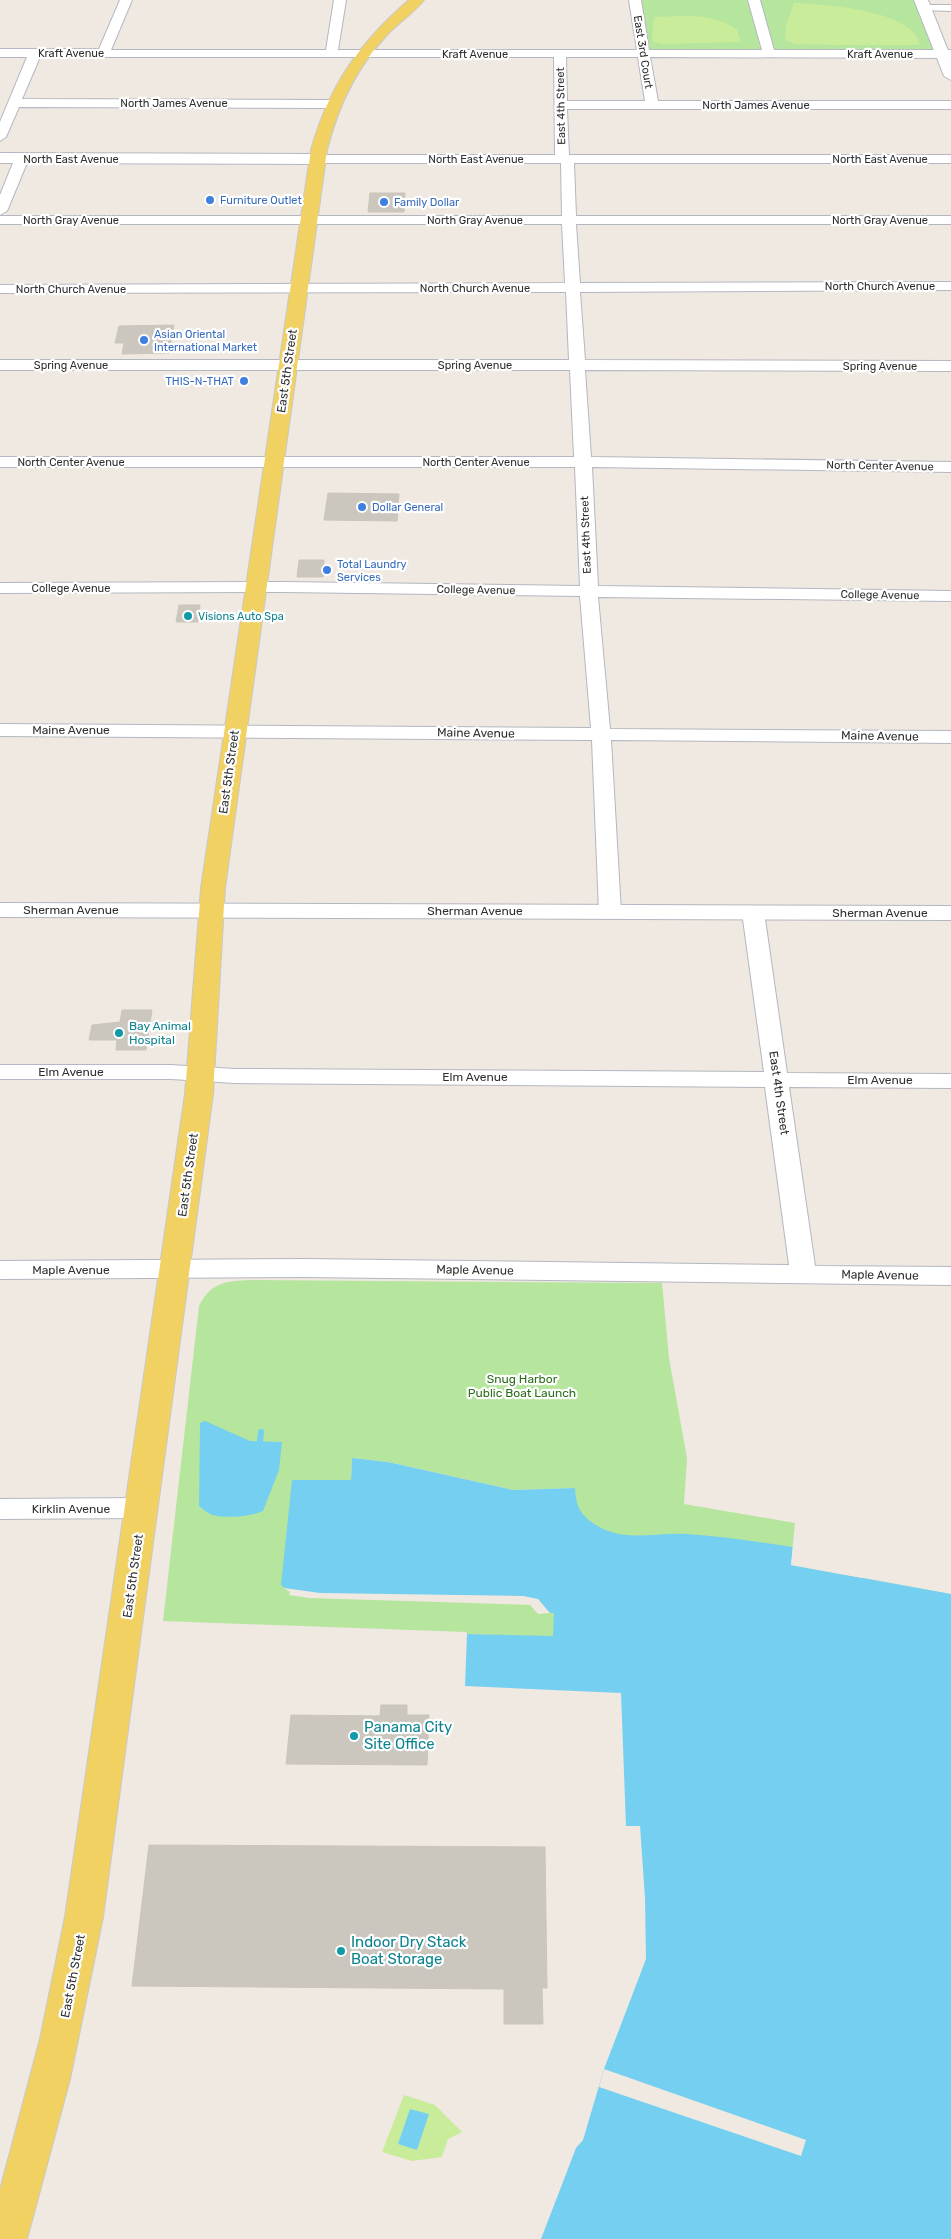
<svg xmlns="http://www.w3.org/2000/svg" width="951" height="2239" viewBox="0 0 951 2239" font-family="Rubik,sans-serif">
<style>
.green{fill:#b6e59e}
.pitch{fill:#c9ec9a}
.water{fill:#75cff0}
.pier{fill:#efe9e1}
.lines{fill:none;stroke-linecap:round;stroke-linejoin:round}
.stream{stroke:#75cff0;stroke-width:6}
.building{fill:#cbc7bf;stroke:#cbc5ba}
.minor-casing{stroke:#b4b7c1;stroke-width:2}
.tertiary-casing{stroke:#b4b7c1;stroke-width:2}
.secondary-casing{stroke:#b4b7c1;stroke-width:2}
.primary-casing{stroke:#c9c9c9;stroke-width:2}
.minor{fill:#fff;fill-rule:evenodd}
.tertiary{fill:#fff;fill-rule:evenodd}
.secondary{fill:#fff;fill-rule:evenodd}
.primary{fill:#f2d163;fill-rule:evenodd}
.shop-dot{fill:#3f7fe0;stroke:#fff;stroke-width:2}
.culture-dot{fill:#0f9aa8;stroke:#fff;stroke-width:2}
.labels{text-anchor:middle;dominant-baseline:central;stroke-width:4.5;stroke-linejoin:round;paint-order:stroke}
.far-street-label{font-size:11px;fill:#2e2e2e;stroke:#fff}
.far-shop-label{font-size:11px;fill:#366cbe;stroke:#fff;text-anchor:start}
.far-culture-label{font-size:11px;fill:#0d838f;stroke:#fff;text-anchor:start}
.street-label{font-size:12px;fill:#2e2e2e;stroke:#fff}
.culture-label{font-size:12px;fill:#0d838f;stroke:#fff;text-anchor:start}
.park-label{font-size:12px;fill:#2c6e1b;stroke:#fff}
.near-culture-label{font-size:15px;fill:#0d838f;stroke:#fff;text-anchor:start}
</style>
<rect width="100%" height="100%" fill="#efe9e1"/>
<g class="green">
<path d="M641,0H748L762,53H649Z"/>
<path d="M759,0H915L935,52L774,53Z"/>
<path d="M251,1280L662,1283L669,1358L687,1458L684,1504L795,1523L791,1565L951,1594L572,1539L575,1488L513,1490L388,1462L352,1458L351,1480L530,1587L601,1639L467,1634L466,1632L163,1621L199,1306C211,1282 226,1281 251,1280Z"/>
</g>
<g class="pitch">
<path d="M794,3C822,4 915,10 920,45H832L795,44L785,40L786,26Z"/>
<path d="M654,17C681,16 715,12 737,30L741,42L662,44L653,42L652,35Z"/>
<path d="M404,2095L435,2105L462,2132L448,2139L442,2157L412,2161L382,2152Z"/>
</g>
<g class="water">
<path d="M205,1421L250,1441L282,1442L279,1470L263,1511C252,1516 225,1519 213,1515C208,1514 203,1509 199,1506L200,1423Z"/>
<path d="M352,1458L388,1462L513,1490L575,1488C576,1506 580,1515 596,1525C625,1543 654,1532 686,1534C721,1536 757,1542 793,1547L791,1565L951,1594V2239H541L576,2148L583,2140L604,2069L646,1959L645,1898L640,1826H626L621,1693L465,1686L467,1634L553,1636L554,1613L540,1612L531,1603L290,1592L281,1585L292,1480H351Z"/>
<path d="M410,2109L429,2114L417,2150L398,2144Z"/>
</g>
<g class="pier">
<path d="M793,1544L795,1547L793,1563L862,1576V1578L791,1565Z"/>
<path d="M284,1588L320,1593L523,1596L538,1599L550,1613L538,1614L530,1605L309,1598L289,1595L290,1592Z"/>
<path d="M604,2069L806,2140L801,2156L599,2087Z"/>
</g>
<g class="lines">
<path class="stream" d="M260,1442L261,1432"/>
</g>
<g class="building">
<path d="M370,193H405L404,212H368Z"/>
<path d="M174,325L169,353L122,354L124,343H115L119,326Z"/>
<path d="M328,493L399,494L397,521L324,520Z"/>
<path d="M299,560H324L323,577H297Z"/>
<path d="M179,605H200L198,622H176Z"/>
<path d="M122,1010H152L146,1050H116L117,1040H89L92,1025L120,1022Z"/>
<path d="M381,1705H407V1715H429L427,1765L286,1764L291,1715L380,1716Z"/>
<path d="M149,1845L545,1847L547,1988H542L543,2024H504V1989L132,1986Z"/>
</g>
<g class="lines">
<defs>
<g id="minor">
<path d="M120,0H132L111,50H326L334,0H346L338,50H637L629,0H641L649,50H762L748,0H760L774,50H951V58L650,57L658,101H951V109H567L569,155H951V163H574L576,216H951V224H576L580,283L951,282V290L580,292L585,360L951,361V371L585,370L591,457L951,462V472L592,467L598,586L951,591V601L598,597L610,729L951,731V743L611,740L621,912L618,917L610,918L602,917L599,912L592,740L0,736V724L591,728L580,596L283,592L0,593V583L283,582L580,586L575,467H0V457H574L570,370H0V360H569L566,292L0,293V285L565,283L562,224H0V216H562L561,163H317L310,159L317,155H555L554,57H40L22,99L332,100L338,104L332,108L19,107L6,137L0,141V122L27,57H0V49H99ZM566,57H638L645,101H567Z"/>
<path d="M923,5H951V11L919,10L917,8Z"/>
<path d="M22,154L29,158L7,211L0,215V195L15,158Z"/>
<path d="M753,906L761,907L764,912L787,1073L951,1074V1088L789,1087L815,1266L951,1267V1285L304,1277L0,1279V1261L304,1259L789,1265L765,1087L235,1083L171,1079H0V1065H171L235,1069L764,1072L742,912L745,907Z"/>
<path d="M142,1498L152,1501L156,1508L152,1515L142,1518L0,1519V1499Z"/>
</g>
<g id="tertiary">
<path d="M914,0H928L951,58V80L944,76Z"/>
<path d="M0,903L951,906V920L0,917Z"/>
</g>
<path id="secondary" d="M0,153L317,154L322,156L325,159L322,162L317,164L0,163Z"/>
<path id="primary" d="M409,0H424C414,13 398,23 387,35C356,68 338,106 327,150L225,888L213,1094L103,1917L70,2079L27,2239H0V2190L40,2039L65,1917L185,1094L201,888L311,150C329,86 359,43 409,0Z"/>
</defs>
<use href="#minor" class="minor-casing"/>
<use href="#tertiary" class="tertiary-casing"/>
<use href="#secondary" class="secondary-casing"/>
<use href="#primary" class="primary-casing"/>
<use href="#minor" class="minor"/>
<use href="#tertiary" class="tertiary"/>
<use href="#secondary" class="secondary"/>
<use href="#primary" class="primary"/>
</g>
<g class="shop-dot">
<circle cx="210" cy="200" r="5"/>
<circle cx="384" cy="202" r="5"/>
<circle cx="144" cy="340" r="5"/>
<circle cx="244" cy="381" r="5"/>
<circle cx="362" cy="507" r="5"/>
<circle cx="327" cy="570" r="5"/>
</g>
<g class="culture-dot">
<circle cx="188" cy="616" r="5"/>
<circle cx="119" cy="1033" r="5"/>
<circle cx="354" cy="1736" r="5"/>
<circle cx="341" cy="1951" r="5"/>
</g>
<g class="labels">
<g class="far-street-label">
<text transform="translate(643 52) rotate(81)">East 3rd Court</text>
<text x="71" y="53">Kraft Avenue</text>
<text x="475" y="54">Kraft Avenue</text>
<text x="880" y="54">Kraft Avenue</text>
<text x="174" y="103">North James Avenue</text>
<text x="756" y="105">North James Avenue</text>
<text transform="translate(561 106) rotate(-91)">East 4th Street</text>
<text x="71" y="159">North East Avenue</text>
<text x="476" y="159">North East Avenue</text>
<text x="880" y="159">North East Avenue</text>
<text x="71" y="220">North Gray Avenue</text>
<text x="475" y="220">North Gray Avenue</text>
<text x="880" y="220">North Gray Avenue</text>
<text x="880" y="286">North Church Avenue</text>
<text x="475" y="288">North Church Avenue</text>
<text x="71" y="289">North Church Avenue</text>
<text x="71" y="365">Spring Avenue</text>
<text x="475" y="365">Spring Avenue</text>
<text x="880" y="366">Spring Avenue</text>
<text x="71" y="462">North Center Avenue</text>
<text x="476" y="462">North Center Avenue</text>
<text transform="translate(880 466) rotate(1)">North Center Avenue</text>
<text transform="translate(586 535) rotate(-92)">East 4th Street</text>
<text x="71" y="588">College Avenue</text>
<text transform="translate(476 590) rotate(1)">College Avenue</text>
<text transform="translate(880 595) rotate(1)">College Avenue</text>
</g>
<g class="far-shop-label">
<text x="220" y="200">Furniture Outlet</text>
<text x="394" y="202">Family Dollar</text>
<text x="154" y="334">Asian Oriental<tspan x="154" dy="13">International Market</tspan></text>
<text x="234" y="381" text-anchor="end">THIS-N-THAT</text>
<text x="372" y="507">Dollar General</text>
<text x="337" y="564">Total Laundry<tspan x="337" dy="13">Services</tspan></text>
</g>
<g class="far-culture-label">
<text x="198" y="616">Visions Auto Spa</text>
</g>
<g class="street-label">
<text transform="translate(287 371) rotate(-82)">East 5th Street</text>
<text x="71" y="730">Maine Avenue</text>
<text transform="translate(476 733) rotate(1)">Maine Avenue</text>
<text transform="translate(880 736) rotate(1)">Maine Avenue</text>
<text transform="translate(229 772) rotate(-82)">East 5th Street</text>
<text x="71" y="910">Sherman Avenue</text>
<text x="475" y="911">Sherman Avenue</text>
<text x="880" y="913">Sherman Avenue</text>
<text x="71" y="1072">Elm Avenue</text>
<text x="475" y="1077">Elm Avenue</text>
<text x="880" y="1080">Elm Avenue</text>
<text transform="translate(779 1093) rotate(82)">East 4th Street</text>
<text transform="translate(188 1175) rotate(-82)">East 5th Street</text>
<text x="71" y="1270">Maple Avenue</text>
<text transform="translate(475 1270) rotate(1)">Maple Avenue</text>
<text transform="translate(880 1275) rotate(1)">Maple Avenue</text>
<text x="71" y="1509">Kirklin Avenue</text>
<text transform="translate(133 1576) rotate(-82)">East 5th Street</text>
<text transform="translate(73 1976) rotate(-79)">East 5th Street</text>
</g>
<g class="culture-label">
<text x="129" y="1026">Bay Animal<tspan x="129" dy="14">Hospital</tspan></text>
</g>
<g class="park-label">
<text x="522" y="1379">Snug Harbor<tspan x="522" dy="14">Public Boat Launch</tspan></text>
</g>
<g class="near-culture-label">
<text x="364" y="1727">Panama City<tspan x="364" dy="17">Site Office</tspan></text>
<text x="351" y="1942">Indoor Dry Stack<tspan x="351" dy="17">Boat Storage</tspan></text>
</g>
</g>
</svg>
